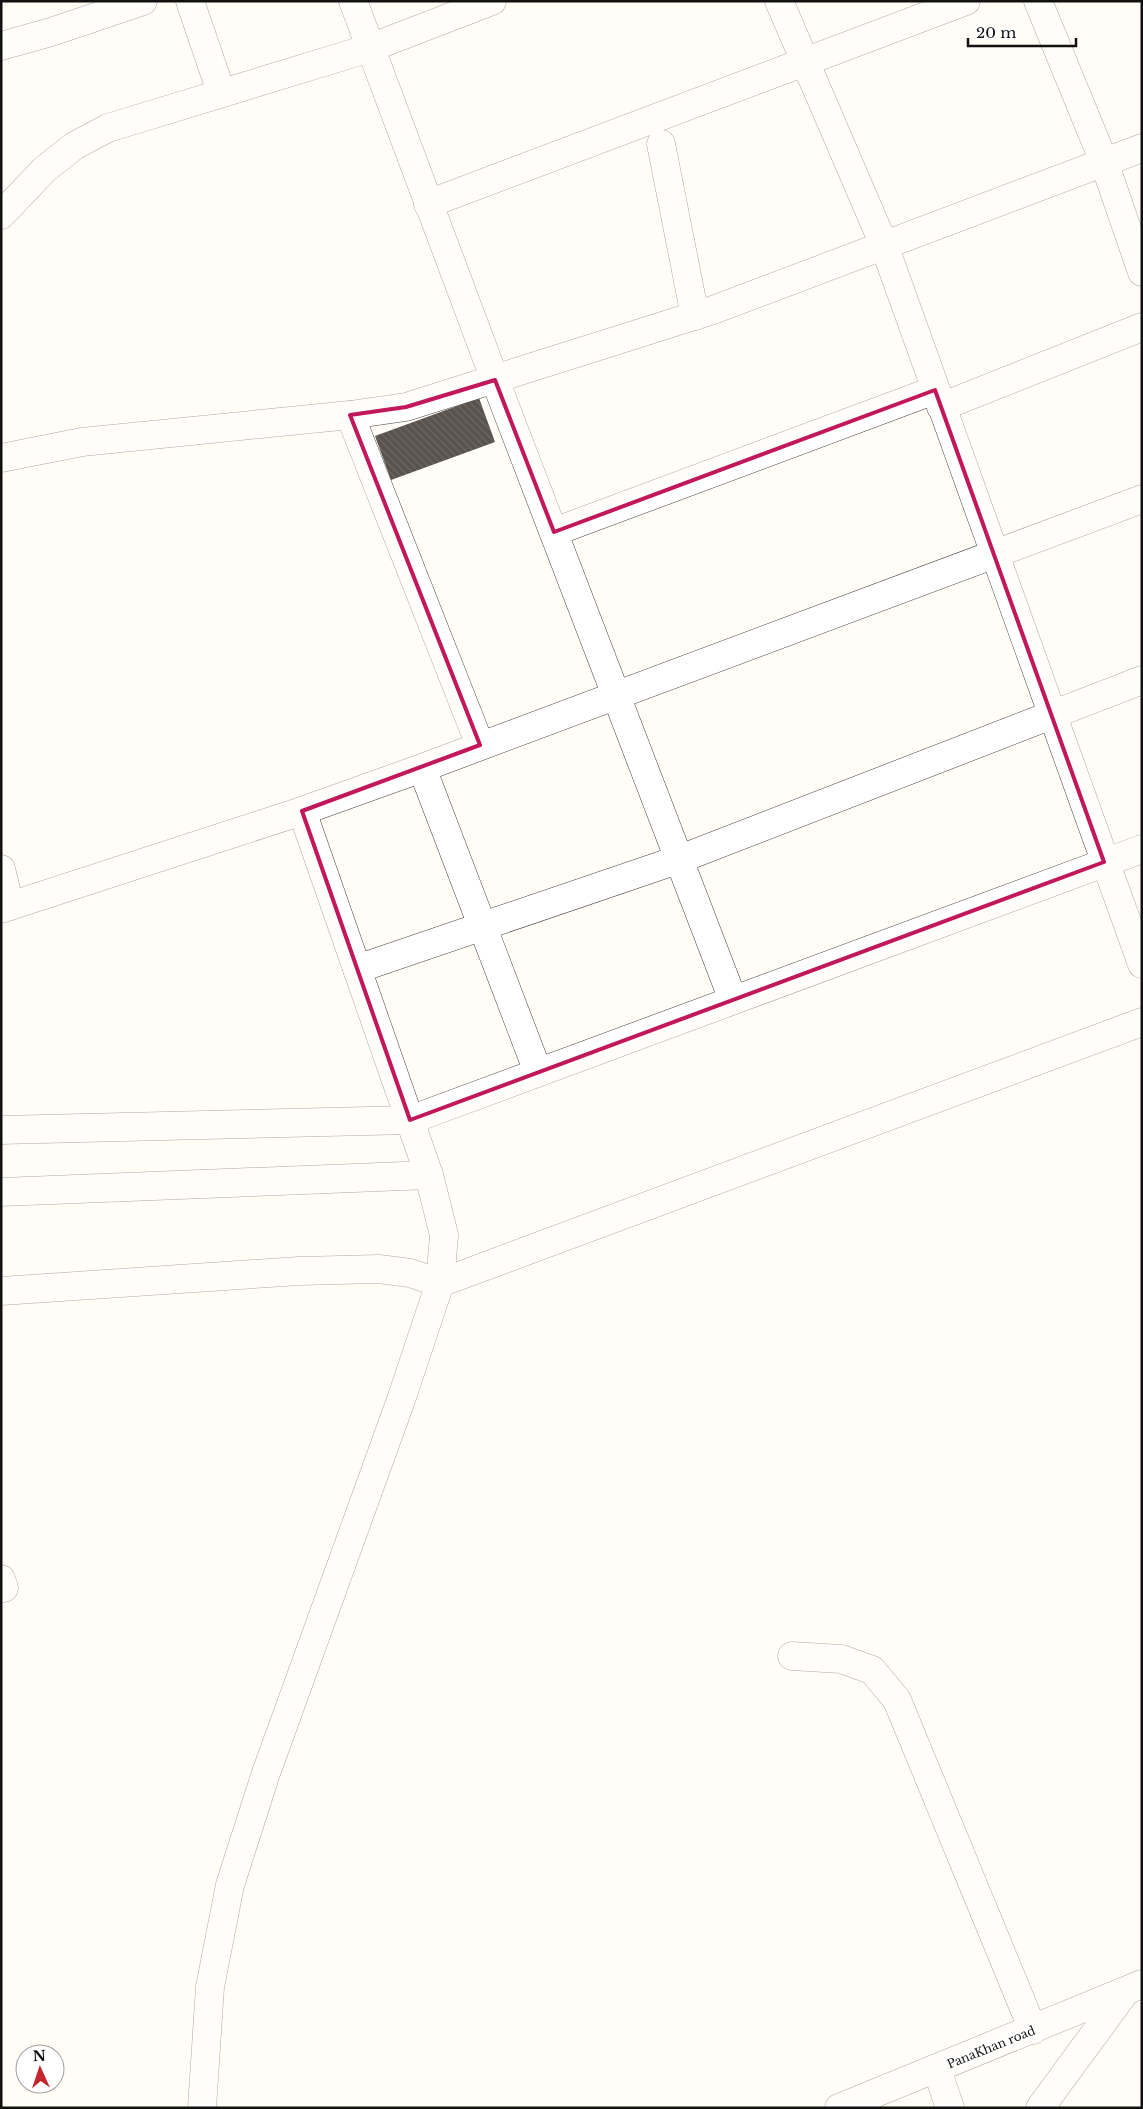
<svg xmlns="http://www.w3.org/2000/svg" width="1143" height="2109" viewBox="0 0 1143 2109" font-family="'Libre Baskerville',serif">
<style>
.building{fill:url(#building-back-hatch)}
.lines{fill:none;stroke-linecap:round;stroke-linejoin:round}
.minor-casing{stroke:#444;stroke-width:29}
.minor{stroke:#fff;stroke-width:28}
.marked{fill:none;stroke:#c2185b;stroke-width:4;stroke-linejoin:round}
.labels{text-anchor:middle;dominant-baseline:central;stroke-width:5;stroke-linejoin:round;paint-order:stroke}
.street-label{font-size:12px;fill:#111;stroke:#fff}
</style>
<defs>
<pattern id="building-back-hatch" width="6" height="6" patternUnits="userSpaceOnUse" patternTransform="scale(1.25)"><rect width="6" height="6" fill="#5a524d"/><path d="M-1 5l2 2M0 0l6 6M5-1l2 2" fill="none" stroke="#6d6662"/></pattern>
</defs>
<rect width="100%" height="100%" fill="#fffdf5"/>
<path class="building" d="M479,398L495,442L391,480L375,436Z"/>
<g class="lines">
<defs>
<g id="minor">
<path d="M190,1L221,92"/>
<path d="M353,1L495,380L733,1000"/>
<path d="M779,1L884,245L1142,964"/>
<path d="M1038,1L1104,162L1142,272"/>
<path d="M1,46L51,32L143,1"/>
<path d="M661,144L695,316"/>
<path d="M428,204L966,1"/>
<path d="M1,215L45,169L74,146L108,128L370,48L492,1"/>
<path d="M941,407L1142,327"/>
<path d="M350,415L480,745"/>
<path d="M1,458L82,442L350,415L406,407L713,310L1142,148"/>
<path d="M554,532L935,390"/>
<path d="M422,768L538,1072"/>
<path d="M1,869L10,906"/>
<path d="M1,909L302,811L422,768L1142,499"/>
<path d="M357,969L680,859L1142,680"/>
<path d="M1,1130L410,1120L1142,849"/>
<path d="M1,1192L429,1175"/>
<path d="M1,1291L299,1271L379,1269L410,1273L440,1283L1142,1022"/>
<path d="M1,1579L4,1588"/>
<path d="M792,1656L841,1659L872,1670L897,1700L1033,2030"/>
<path d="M937,2069L950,2108"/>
<path d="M202,2108L210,1987L230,1885L266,1773L401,1400L440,1283L444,1235L429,1175L302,811"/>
<path d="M839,2108L1142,1984"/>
<path d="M1040,2108L1126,1991"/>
</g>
</defs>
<use href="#minor" class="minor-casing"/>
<use href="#minor" class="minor"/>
</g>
<path d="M0 0H1143V2109H0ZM495,380L554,532L935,390L1104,862L410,1120L302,811L480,745L350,415L406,407Z" fill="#fffdf5" fill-opacity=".55" fill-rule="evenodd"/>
<path class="marked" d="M495,380L554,532L935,390L1104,862L410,1120L302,811L480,745L350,415L406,407Z"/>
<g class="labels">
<g class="street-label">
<text transform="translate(991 2047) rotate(-22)">PanaKhan road</text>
</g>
</g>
<rect width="1143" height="2109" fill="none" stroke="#111111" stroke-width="5"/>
<g transform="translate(40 2069) rotate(357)"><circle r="24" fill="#ffffff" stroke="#a0a0a0"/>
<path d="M0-4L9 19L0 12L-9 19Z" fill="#c4262e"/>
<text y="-8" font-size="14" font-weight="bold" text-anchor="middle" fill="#111111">N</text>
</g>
<path d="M968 38v8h108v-8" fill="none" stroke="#111111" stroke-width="2.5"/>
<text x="976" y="38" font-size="15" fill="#111111" stroke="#ffffff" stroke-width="4" paint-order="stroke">20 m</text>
</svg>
